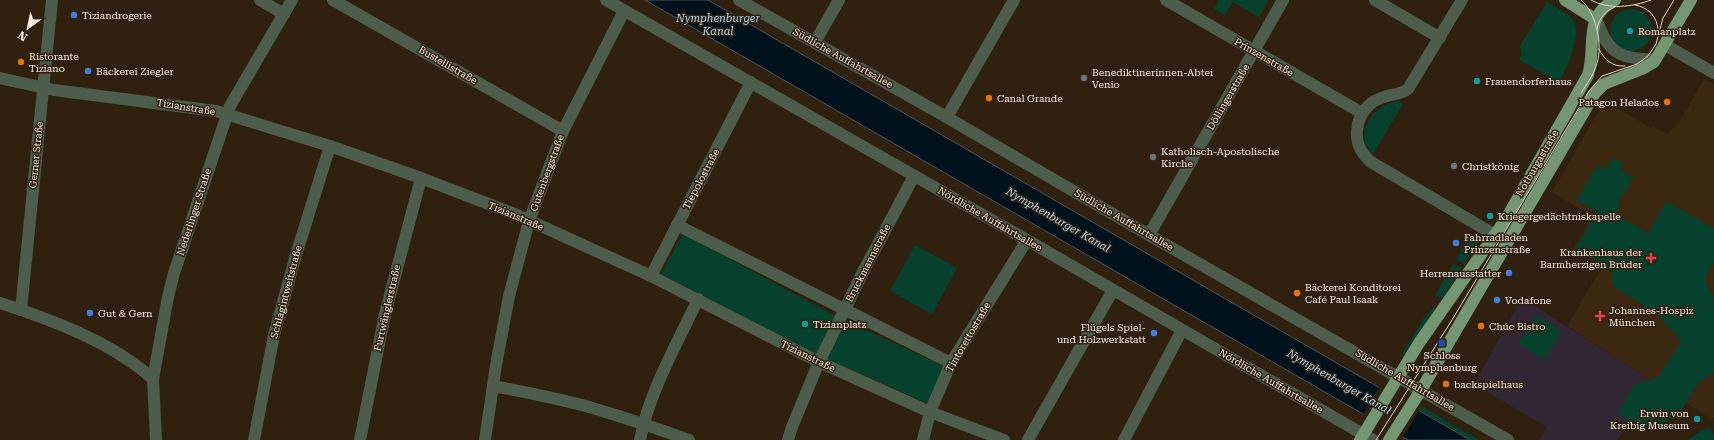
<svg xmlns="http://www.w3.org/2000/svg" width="1714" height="440" viewBox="0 0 1714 440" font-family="'Roboto Serif',serif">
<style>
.built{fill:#3c2710}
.education{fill:#332634}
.green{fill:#06412d}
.water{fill:#02121c;stroke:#4c5357}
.pier{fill:#30200f}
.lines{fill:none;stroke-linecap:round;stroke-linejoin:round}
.minor{stroke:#4d5d4b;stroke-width:12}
.major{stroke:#749670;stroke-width:12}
.tram{stroke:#e2d7cb;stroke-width:1}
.shop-dot{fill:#3f7fe0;stroke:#30200f;stroke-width:1.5}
.culture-dot{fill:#0f9aa8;stroke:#30200f;stroke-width:1.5}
.food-dot{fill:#e8710a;stroke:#30200f;stroke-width:1.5}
.worship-dot{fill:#6b7280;stroke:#30200f;stroke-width:1.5}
.health-dot{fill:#e0444e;stroke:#30200f;stroke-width:1.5}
.transit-dot{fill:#1a4fb4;stroke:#30200f;stroke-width:1.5}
.labels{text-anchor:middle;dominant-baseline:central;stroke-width:3;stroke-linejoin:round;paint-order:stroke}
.poi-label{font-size:10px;fill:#f7ece1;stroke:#30200f;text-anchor:start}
.street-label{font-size:10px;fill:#f7ece1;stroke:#30200f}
.water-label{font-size:11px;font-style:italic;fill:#a8d7f6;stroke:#30200f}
</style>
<rect width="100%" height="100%" fill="#30200f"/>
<path class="built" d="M1704,79L1714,84V417L1711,419L1567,326L1602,267L1573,249L1592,216L1552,192L1605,100L1652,129L1653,126L1667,134L1682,118Z"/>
<path class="education" d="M1522,298L1665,389L1635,409L1618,440H1540L1547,427L1474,384Z"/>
<g class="green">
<path d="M1219,0H1269L1259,17L1233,2L1225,15L1214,9Z"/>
<path d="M1547,2C1555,7 1567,12 1573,20C1583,33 1566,70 1559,82L1519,60L1522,54L1520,46Z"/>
<circle cx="1631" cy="30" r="21"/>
<path d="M1393,102H1399L1403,104L1373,154C1353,136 1371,107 1393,102Z"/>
<path d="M1613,157L1621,162L1622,172L1634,177L1620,199L1617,215L1648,233L1666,201L1714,228V261L1705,280L1712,295L1714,296V373L1699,382L1679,414L1658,427L1642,428L1618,414L1634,385L1658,377L1681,341L1657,314L1612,285V270L1578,250L1577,246L1597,212L1577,200L1597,165L1606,169Z"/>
<path d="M683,234L834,315L943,366L929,404L816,354L661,274Z"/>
<path d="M1471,234L1480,240L1464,264L1456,259Z"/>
<path d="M915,245L957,268L932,314L890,291Z"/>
<path d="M1453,264L1462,268L1442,299L1435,295Z"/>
<path d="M1434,308L1438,310L1422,328L1404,355L1402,354L1425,316Z"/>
<path d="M1536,315L1562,331L1545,360L1518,344Z"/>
<path d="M1421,406L1479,440H1470L1419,410Z"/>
<path d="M1707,427C1713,428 1714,435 1714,440H1687Z"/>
</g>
<path class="water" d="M645,0H708L1470,440H1408Z"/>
<path class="pier" d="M1380,386L1420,409L1402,439L1362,416Z"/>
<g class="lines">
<g class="minor">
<path d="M260,0L284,14"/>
<path d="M333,0L563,131"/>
<path d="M606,0L1027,240L1373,440"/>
<path d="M739,0L941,114L1149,235L1508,440"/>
<path d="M1166,0L1362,113"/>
<path d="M1375,0L1440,38"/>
<path d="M1462,0L1408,89C1402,94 1395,94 1387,96C1370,100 1358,113 1357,131C1356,144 1361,153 1371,162L1495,235"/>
<path d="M1595,19C1600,25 1601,33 1605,39C1616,59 1635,58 1655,60"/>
<path d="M815,42L839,0"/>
<path d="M1665,45L1714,73"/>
<path d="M0,78L54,90L216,111L330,146L421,178L517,215L651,276L819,362L930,412L1004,440"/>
<path d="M947,117L1014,0"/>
<path d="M677,225L951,363"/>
<path d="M1149,235L1283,0"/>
<path d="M651,276L751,82"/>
<path d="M0,303C52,320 112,342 153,379"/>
<path d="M21,310L52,0"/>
<path d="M493,386C525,392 557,398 589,407C623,417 656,428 689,440"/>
<path d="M156,440L153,379L168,297L174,273L230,106L292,0"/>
<path d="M254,440L274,335L296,255L330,146"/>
<path d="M360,440L385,314L421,178"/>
<path d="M485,440L496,365L509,296L529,221L563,131L624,11"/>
<path d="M640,440C649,392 677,344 698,299"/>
<path d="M788,440L792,427L819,362L864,270L914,176"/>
<path d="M923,440L930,412L951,363L1027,240"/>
<path d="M1028,440L1113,290"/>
<path d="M1124,440L1182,330"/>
</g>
<g class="major">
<path d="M1565,0L1595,19"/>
<path d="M1360,440L1419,343L1506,219L1588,75C1597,47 1582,17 1615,0"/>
<path d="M1389,440L1421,390L1595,93L1604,84L1642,69L1654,62L1691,0"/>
</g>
<g class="tram">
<path d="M1581,0C1596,12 1603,45 1597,63C1594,74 1587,84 1581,93"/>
<path d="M1591,0C1609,10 1632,7 1651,0"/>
<path d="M1635,5C1648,7 1658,17 1658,31"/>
<path d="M1597,29C1599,18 1605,11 1615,7"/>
<path d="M1599,49C1604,60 1613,67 1625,66"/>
<path d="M1376,440L1452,320L1589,91L1602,76L1637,64L1648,56L1656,44L1663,18L1674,0"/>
</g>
</g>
<g class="shop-dot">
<circle cx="74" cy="15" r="4"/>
<circle cx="88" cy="71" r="4"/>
<circle cx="1456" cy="243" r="4"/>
<circle cx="1509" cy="273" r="4"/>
<circle cx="1497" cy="300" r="4"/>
<circle cx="90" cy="313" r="4"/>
<circle cx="1154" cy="333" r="4"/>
</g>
<g class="culture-dot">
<circle cx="1630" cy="31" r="4"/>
<circle cx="1477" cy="81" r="4"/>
<circle cx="1490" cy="216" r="4"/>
<circle cx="805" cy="324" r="4"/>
<circle cx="1697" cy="419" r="4"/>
</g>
<g class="food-dot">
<circle cx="21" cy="62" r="4"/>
<circle cx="989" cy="98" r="4"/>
<circle cx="1667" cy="102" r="4"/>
<circle cx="1297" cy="293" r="4"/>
<circle cx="1481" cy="326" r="4"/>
<circle cx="1446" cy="384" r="4"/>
</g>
<g class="worship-dot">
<circle cx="1084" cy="78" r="4"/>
<circle cx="1153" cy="157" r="4"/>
<circle cx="1454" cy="166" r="4"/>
</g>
<g class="health-dot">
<path d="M1649 252h4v4h4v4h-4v4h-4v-4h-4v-4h4z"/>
<path d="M1598 310h4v4h4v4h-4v4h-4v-4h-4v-4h4z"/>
</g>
<rect class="transit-dot" x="1438" y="339" width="8" height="8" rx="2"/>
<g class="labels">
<g class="poi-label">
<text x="82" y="15">Tiziandrogerie</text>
<text x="1638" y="31">Romanplatz</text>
<text x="29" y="56">Ristorante<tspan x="29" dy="12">Tiziano</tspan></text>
<text x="96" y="71">Bäckerei Ziegler</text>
<text x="1092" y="72">Benediktinerinnen-Abtei<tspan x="1092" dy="12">Venio</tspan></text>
<text x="1485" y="81">Frauendorferhaus</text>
<text x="997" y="98">Canal Grande</text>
<text x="1659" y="102" text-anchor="end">Patagon Helados</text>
<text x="1161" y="151">Katholisch-Apostolische<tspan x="1161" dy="12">Kirche</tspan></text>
<text x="1462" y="166">Christkönig</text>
<text x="1498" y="216">Kriegergedächtniskapelle</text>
<text x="1464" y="237">Fahrradladen<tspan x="1464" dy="12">Prinzenstraße</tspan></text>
<text x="1642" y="252" text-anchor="end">Krankenhaus der<tspan x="1642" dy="12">Barmherzigen Brüder</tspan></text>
<text x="1501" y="273" text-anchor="end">Herrenausstatter</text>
<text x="1305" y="287">Bäckerei Konditorei<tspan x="1305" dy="12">Café Paul Isaak</tspan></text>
<text x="1505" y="300">Vodafone</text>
<text x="1609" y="310">Johannes-Hospiz<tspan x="1609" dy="12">München</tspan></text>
<text x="98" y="313">Gut &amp; Gern</text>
<text x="813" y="324">Tizianplatz</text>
<text x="1489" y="326">Chúc Bistro</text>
<text x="1146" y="327" text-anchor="end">Flügels Spiel-<tspan x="1146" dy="12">und Holzwerkstatt</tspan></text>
<text x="1442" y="355" text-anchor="middle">Schloss<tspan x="1442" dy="12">Nymphenburg</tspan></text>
<text x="1454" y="384">backspielhaus</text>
<text x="1689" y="413" text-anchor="end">Erwin von<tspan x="1689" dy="12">Kreibig Museum</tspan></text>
</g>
<g class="street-label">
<text transform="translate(1264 57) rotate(30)">Prinzenstraße</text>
<text transform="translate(843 58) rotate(29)">Südliche Auffahrtsallee</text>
<text transform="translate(448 65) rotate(30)">Bustellistraße</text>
<text transform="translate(1228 97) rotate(-60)">Döllingerstraße</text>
<text transform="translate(186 107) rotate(9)">Tizianstraße</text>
<text transform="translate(36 155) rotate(-84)">Gerner Straße</text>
<text transform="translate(1537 163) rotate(-60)">Notburgastraße</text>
<text transform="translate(547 173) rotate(-70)">Gutenbergstraße</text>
<text transform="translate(701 179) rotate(-62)">Tiepolostraße</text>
<text transform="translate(194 212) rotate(-72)">Nederlinger Straße</text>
<text transform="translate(516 216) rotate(23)">Tizianstraße</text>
<text transform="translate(990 219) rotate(30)">Nördliche Auffahrtsallee</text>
<text transform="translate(1124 220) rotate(30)">Südliche Auffahrtsallee</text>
<text transform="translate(868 263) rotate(-63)">Bruckmannstraße</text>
<text transform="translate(286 292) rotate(-75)">Schlagintweitstraße</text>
<text transform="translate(387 308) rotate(-77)">Furtwänglerstraße</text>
<text transform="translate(968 337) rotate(-60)">Tintorettostraße</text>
<text transform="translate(808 356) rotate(26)">Tizianstraße</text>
<text transform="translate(1405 380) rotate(30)">Südliche Auffahrtsallee</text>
<text transform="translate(1271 381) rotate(30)">Nördliche Auffahrtsallee</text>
</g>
<g class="water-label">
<text x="718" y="18">Nymphenburger<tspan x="718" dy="13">Kanal</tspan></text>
<text transform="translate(1058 220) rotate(30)">Nymphenburger Kanal</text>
<text transform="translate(1339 382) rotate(30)">Nymphenburger Kanal</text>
</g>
</g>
<g transform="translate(28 28) rotate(213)" stroke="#30200f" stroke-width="3" paint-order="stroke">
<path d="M0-3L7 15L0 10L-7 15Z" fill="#f7ece1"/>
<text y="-6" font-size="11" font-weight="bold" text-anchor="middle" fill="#f7ece1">N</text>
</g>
</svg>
